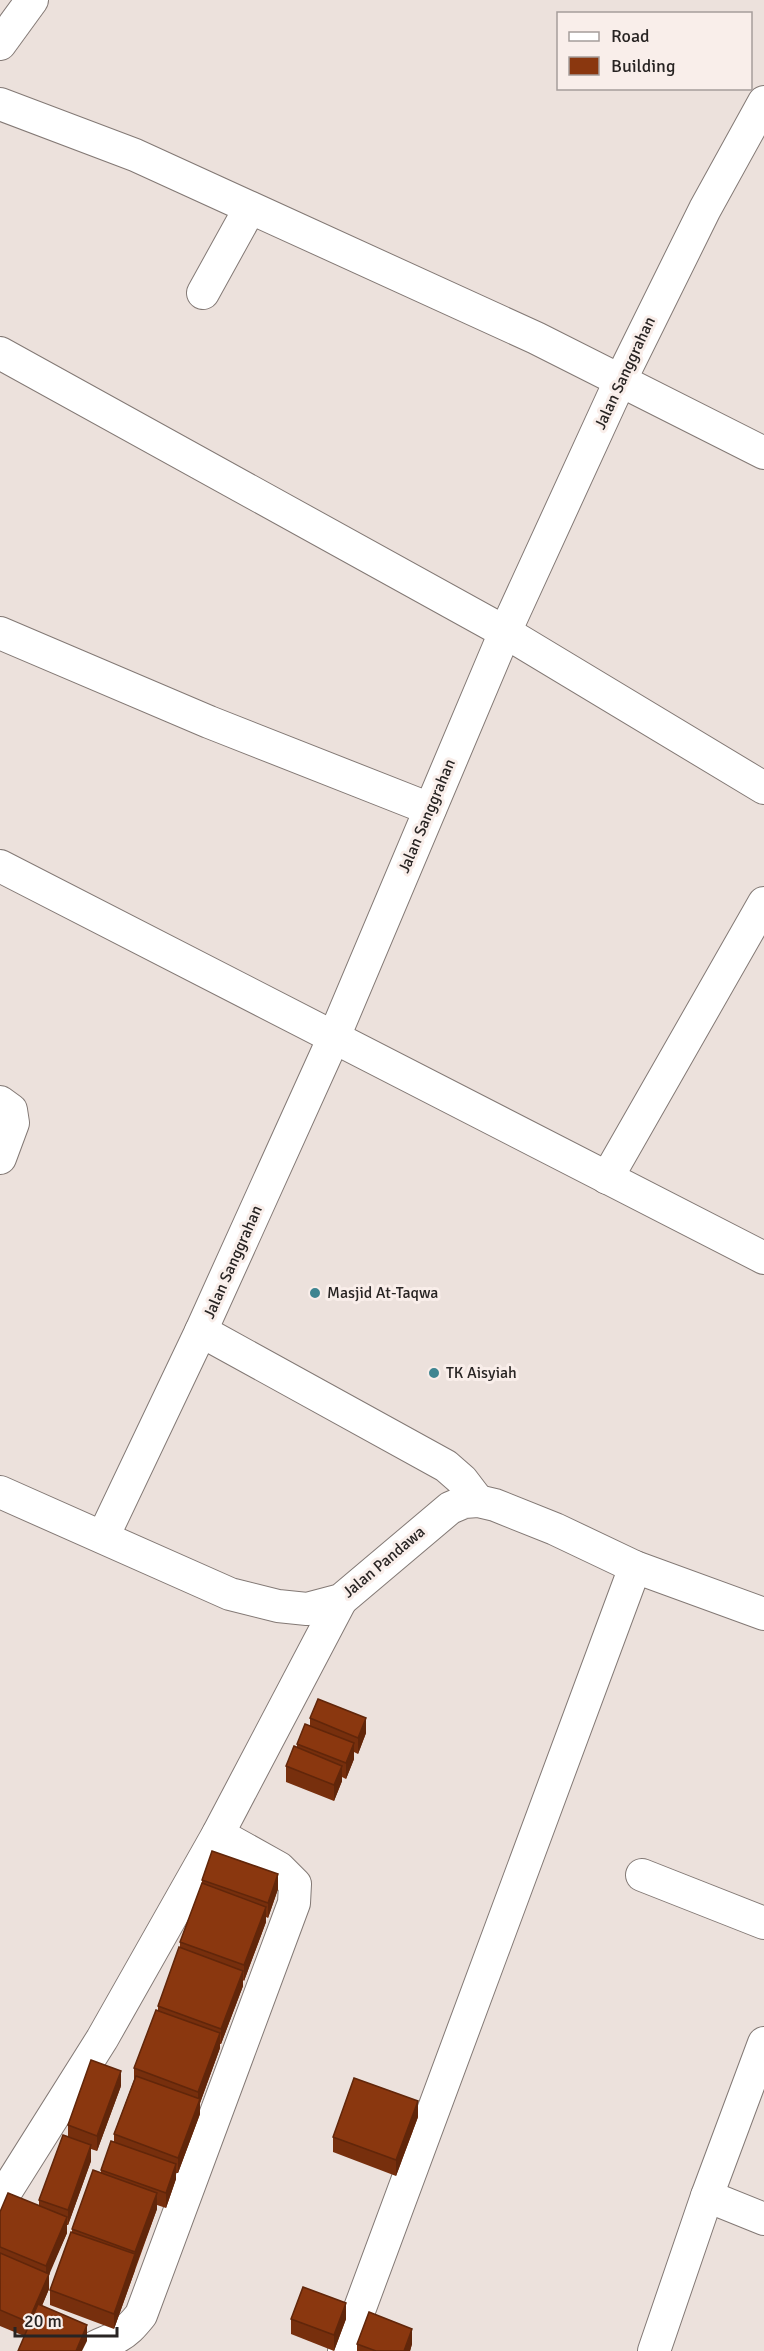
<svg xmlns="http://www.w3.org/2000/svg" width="764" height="2351" viewBox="0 0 764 2351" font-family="Signika,sans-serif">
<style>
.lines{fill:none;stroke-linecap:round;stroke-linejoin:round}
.minor-casing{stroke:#837975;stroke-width:34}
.minor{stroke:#fff;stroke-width:32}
.wall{fill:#772f0d}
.shaded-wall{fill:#61260a}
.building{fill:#8a370f;stroke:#61260a;stroke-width:1.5}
.poi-dot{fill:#3f8591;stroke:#f9eeea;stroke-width:2}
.labels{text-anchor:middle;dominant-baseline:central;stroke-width:6;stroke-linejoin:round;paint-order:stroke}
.street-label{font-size:16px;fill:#282423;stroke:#f9eeea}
.poi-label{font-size:16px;fill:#282423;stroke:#f9eeea;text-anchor:start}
</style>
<rect width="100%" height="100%" fill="#ece1dc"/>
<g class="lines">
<defs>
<g id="minor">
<path d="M0,44L32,0"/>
<path d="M0,104L135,155L536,338L764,453"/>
<path d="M203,293L250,208"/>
<path d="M0,353L505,632L764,788"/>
<path d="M0,633L209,722L430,809"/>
<path d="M0,866L764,1258"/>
<path d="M0,1102L11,1110L13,1123L0,1158"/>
<path d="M607,1178L764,903"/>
<path d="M201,1331L446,1466L462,1480L478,1501"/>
<path d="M0,1492L230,1594L278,1606L307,1609L341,1600L450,1508L464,1502L478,1501L495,1505L555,1529L635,1567L764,1614"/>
<path d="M103,1537L201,1331L334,1037L505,632L621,379L705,209L764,102"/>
<path d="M642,1875L764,1923"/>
<path d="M707,2196L764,2219"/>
<path d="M0,2201L102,2039L218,1834L341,1600"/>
<path d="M89,2351C97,2344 106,2343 115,2338C126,2333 133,2325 141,2315L294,1903L295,1884L279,1868L218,1834"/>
<path d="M344,2351L635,1567"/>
<path d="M654,2351L707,2196L764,2043"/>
</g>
</defs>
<use href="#minor" class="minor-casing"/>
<use href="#minor" class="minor"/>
</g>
<g class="wall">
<path d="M310,1718L366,1733L358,1754L354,1752V1759L346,1779L342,1777V1781L334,1801L286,1782V1766L297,1747V1744L310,1725Z"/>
<path d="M202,1880L278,1889L268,1918L266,1917V1922L244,1981L243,1980V1986L221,2044H220V2048L200,2103V2114L178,2173H176V2179L166,2208L157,2205V2209L114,2329L50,2305V2290L72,2232V2229L101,2173V2170L114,2143V2134L134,2080V2068L158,2010V2006L180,1947V1942L202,1883Z"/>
<path d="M121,2086L97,2151L91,2149V2161L68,2225H67V2233L49,2273V2289L42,2306L87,2341L24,2336L0,2326V2212L39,2206V2200L68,2136V2125Z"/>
<path d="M418,2117L396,2176L333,2152V2137Z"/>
<path d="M291,2319H346L334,2351L291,2334Z"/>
<path d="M357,2344H412L410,2351H357Z"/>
</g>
<g class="shaded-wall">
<path d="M366,1718V1733L358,1754V1738Z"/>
<path d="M354,1743V1759L346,1779V1763Z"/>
<path d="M342,1766V1781L334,1801V1785Z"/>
<path d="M278,1874V1889L268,1918V1903Z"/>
<path d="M266,1907V1922L244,1981V1965Z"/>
<path d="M243,1971V1986L221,2044V2029Z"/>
<path d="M220,2033V2048L200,2103V2114L178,2173V2158L198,2103V2092Z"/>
<path d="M121,2071V2086L97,2151V2136Z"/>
<path d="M418,2101V2117L396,2176V2160Z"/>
<path d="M91,2145V2161L68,2225V2210Z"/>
<path d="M176,2164V2179L166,2208V2193Z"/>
<path d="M157,2193V2209L135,2268V2252Z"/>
<path d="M67,2217V2233L46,2282V2266Z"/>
<path d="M135,2254V2270L114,2329V2314Z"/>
<path d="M49,2274V2289L28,2338V2322Z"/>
<path d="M346,2303V2319L334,2351V2335Z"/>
<path d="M87,2325V2341L82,2351H76Z"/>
<path d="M412,2329V2344L410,2351H404Z"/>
</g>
<g class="building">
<path d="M318,1699L366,1718L358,1738L310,1718Z"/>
<path d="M305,1724L354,1743L346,1763L297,1744Z"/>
<path d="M294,1746L342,1766L334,1785L286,1766Z"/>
<path d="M212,1851L278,1874L268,1903L202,1880Z"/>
<path d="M202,1883L266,1907L244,1965L180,1942Z"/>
<path d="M179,1947L243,1971L221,2029L158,2006Z"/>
<path d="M156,2010L220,2033L198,2092L134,2068Z"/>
<path d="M91,2060L121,2071L97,2136L68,2125Z"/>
<path d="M136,2076L200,2099L178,2158L114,2134Z"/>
<path d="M354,2078L418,2101L396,2160L333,2137Z"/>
<path d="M63,2135L91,2145L68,2210L39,2200Z"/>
<path d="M111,2141L176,2164L166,2193L101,2170Z"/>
<path d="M93,2170L157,2193L135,2252L72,2229Z"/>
<path d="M8,2193L67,2217L46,2266L0,2247V2212Z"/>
<path d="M71,2232L135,2254L114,2314L50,2290Z"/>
<path d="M0,2253L49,2274L28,2322L0,2310Z"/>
<path d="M303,2287L346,2303L334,2335L291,2319Z"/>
<path d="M38,2304L87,2325L76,2351H18Z"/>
<path d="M369,2312L412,2329L404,2351H376L357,2344Z"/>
</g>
<g class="poi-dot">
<circle cx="315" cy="1293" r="6"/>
<circle cx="434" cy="1373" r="6"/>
</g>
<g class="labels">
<g class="street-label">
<text transform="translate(625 373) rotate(-65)">Jalan Sanggrahan</text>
<text transform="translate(427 816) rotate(-67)">Jalan Sanggrahan</text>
<text transform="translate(233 1262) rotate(-66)">Jalan Sanggrahan</text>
<text transform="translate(384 1562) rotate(-40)">Jalan Pandawa</text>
</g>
<g class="poi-label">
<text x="327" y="1293">Masjid At-Taqwa</text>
<text x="446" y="1373">TK Aisyiah</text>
</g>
</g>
<rect x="557" y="12" width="195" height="78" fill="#f9eeea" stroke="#a59d9a" stroke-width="1.5"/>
<rect x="569" y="32" width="30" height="9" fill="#ffffff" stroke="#a59d9a" stroke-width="1.5"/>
<text x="611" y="42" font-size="18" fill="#282423">Road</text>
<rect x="569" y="57" width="30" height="18" fill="#8a370f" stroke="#a59d9a" stroke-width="1.5"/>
<text x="611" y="72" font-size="18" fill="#282423">Building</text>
<path d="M15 2327v9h102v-9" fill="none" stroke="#282423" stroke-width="3"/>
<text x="24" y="2327" font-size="18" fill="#282423" stroke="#f9eeea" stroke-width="4.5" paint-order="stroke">20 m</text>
</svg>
